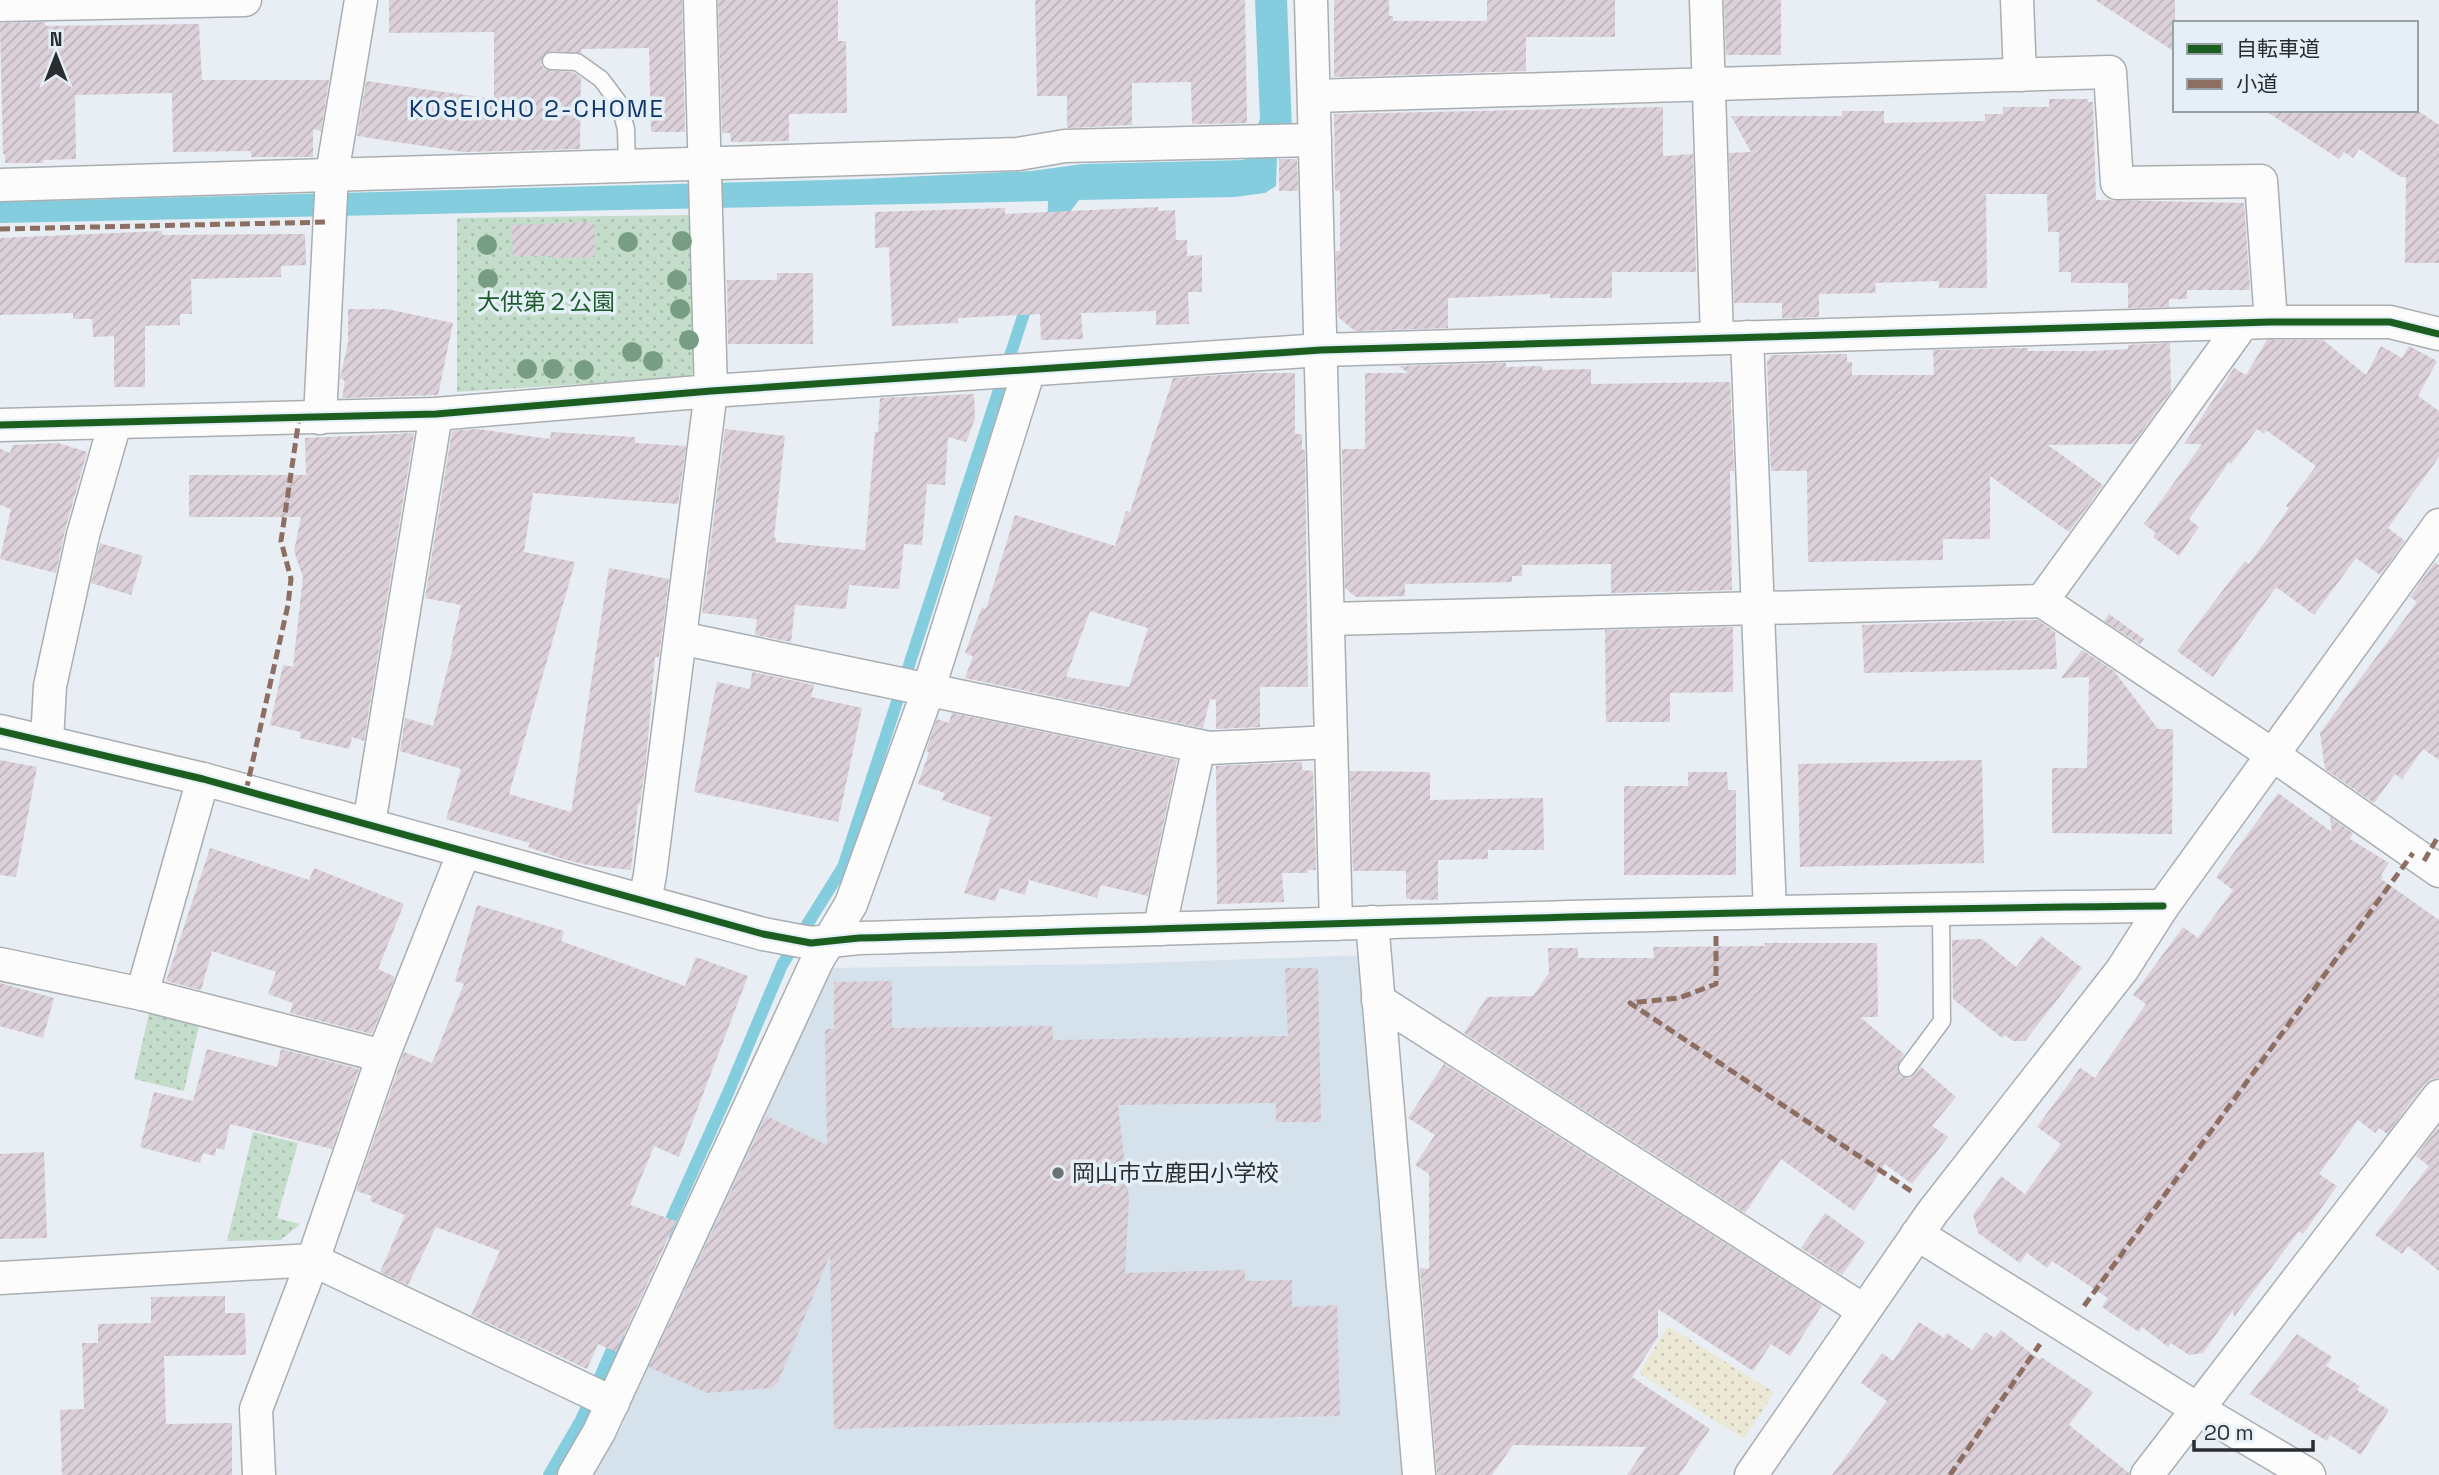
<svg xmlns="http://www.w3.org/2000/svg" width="2439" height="1475" viewBox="0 0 2439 1475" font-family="'Space Grotesk','Noto Sans JP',sans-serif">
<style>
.built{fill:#d6e2eb}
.grass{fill:url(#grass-dots)}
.sand{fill:url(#sand-dots)}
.water{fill:#84cddf}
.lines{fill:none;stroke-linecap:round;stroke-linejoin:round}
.stream{stroke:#84cddf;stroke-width:12}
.building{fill:url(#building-hatch);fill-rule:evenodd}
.service-casing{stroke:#a9aeb1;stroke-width:19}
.minor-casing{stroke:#a9aeb1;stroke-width:35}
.service{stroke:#fcfcfd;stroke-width:16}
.minor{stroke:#fcfcfd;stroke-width:32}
.quiet{stroke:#8d6e63;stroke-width:5;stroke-dasharray:10 5;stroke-linecap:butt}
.cycleway-casing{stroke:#e4eff7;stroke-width:11}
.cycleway{stroke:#1b5e20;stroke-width:7}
.tree{fill:#779e84}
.poi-dot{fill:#6c7174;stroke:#e4eff7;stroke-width:2.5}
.labels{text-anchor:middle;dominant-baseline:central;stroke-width:7;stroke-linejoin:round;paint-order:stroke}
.park-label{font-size:23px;fill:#1b5c2a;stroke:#e4eff7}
.poi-label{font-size:23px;fill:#292d30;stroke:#e4eff7;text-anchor:start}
.neighbourhood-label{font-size:24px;letter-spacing:2px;fill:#0e3568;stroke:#e4eff7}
</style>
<defs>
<pattern id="grass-dots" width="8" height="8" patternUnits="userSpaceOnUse" patternTransform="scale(1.75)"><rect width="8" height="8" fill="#c3ddca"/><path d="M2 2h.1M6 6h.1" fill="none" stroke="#a8beae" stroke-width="1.8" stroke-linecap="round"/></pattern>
<pattern id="sand-dots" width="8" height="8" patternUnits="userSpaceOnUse" patternTransform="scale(1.75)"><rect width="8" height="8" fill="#ebe8d6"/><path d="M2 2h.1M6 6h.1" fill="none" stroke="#cac7b8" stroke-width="1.8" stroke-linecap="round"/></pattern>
<pattern id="building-hatch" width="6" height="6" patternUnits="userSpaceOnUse" patternTransform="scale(1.75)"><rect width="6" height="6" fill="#dcd0d9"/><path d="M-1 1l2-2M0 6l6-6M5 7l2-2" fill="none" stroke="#bdb3bb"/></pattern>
</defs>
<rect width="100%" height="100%" fill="#e8eef3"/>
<path class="built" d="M1366,955L1404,1475H593L622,1426L639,1377L829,968L1112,964Z"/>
<g class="grass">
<path d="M695,215L699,366L690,377L457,392V218Z"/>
<path d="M150,1009L200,1021L184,1091L134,1079Z"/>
<path d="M253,1132L298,1143L277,1218L300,1224L281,1240L227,1241Z"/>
</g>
<path class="sand" d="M1668,1326L1774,1392L1744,1439L1639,1373Z"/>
<path class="water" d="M1255,0H1287L1293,156L1277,157L1276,186L1265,193L1235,197L1079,200L1055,232L1047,231L1048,201L0,223V202L862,179L1031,171L1083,164L1244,160L1260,119Z"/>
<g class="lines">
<g class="stream">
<path d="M665,1233L728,1093L782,965L843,867L1028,301"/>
<path d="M549,1475L581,1420L618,1336"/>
</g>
</g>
<g class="building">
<path d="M389,0H682L685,132H651L649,48L581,49V53L551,51L543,55L541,65L546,70L573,72L581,78L580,149L463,152L357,136L366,81L494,99V32L389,33Z"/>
<path d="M718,0H838V41H846L847,113L789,114V141L731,142L730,133H722Z"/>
<path d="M1035,0H1245L1247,123L1192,124L1191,82L1132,83V125L1067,128V96H1037Z"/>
<path d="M1334,0H1389V16H1393V21H1487V0H1615V37H1526V71L1334,77Z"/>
<path d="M1724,0H1781V55H1726Z"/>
<path d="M2095,0H2175V52Z"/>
<path d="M45,22V26L199,24L202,80H329L321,131L313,129V157H251V151L173,152L172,93L75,95L76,159L43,160V163H5V154H3L0,23Z"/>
<path d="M2049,99H2088V102H2093L2096,200L2244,203L2250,290H2187V299H2169V307L2128,308V283H2071V272H2059V232H2048L2047,194H1986L1987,288H1939V281L1875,283L1876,293L1819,294V317L1782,318V303H1734L1729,153L1751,152L1731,116H1842V111H1884V123L1985,121V114H2003V107H2049Z"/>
<path d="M1663,107V156L1693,154L1696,272H1612V298H1550V294L1448,298V328L1355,331L1338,317L1336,251H1340V191H1335L1334,114Z"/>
<path d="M2264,110H2417L2439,125V263H2405L2406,177H2401L2359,149L2353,158L2344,152L2339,159Z"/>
<path d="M1279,159H1297L1298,191H1279Z"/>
<path d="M1158,207V211L1175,210L1176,240H1187V256L1202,255V292H1188L1189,324L1156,325V311L1081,313L1083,339L1041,340L1040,314L958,318V323L892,326L889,247L875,248V212L1005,208V214Z"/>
<path d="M594,222L595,257L552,258V256H513L512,225Z"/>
<path d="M162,231V235L305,234L306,265L281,266V277L191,279L192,314H180V325L145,326V387H114V336L93,337L92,319H73V313L0,315V238Z"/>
<path d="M777,273H813V344H728L727,280H777Z"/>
<path d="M348,309H387L453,323L438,395L342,398L345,381L340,378L348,343Z"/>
<path d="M2267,340H2323L2366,375L2381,346L2402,358L2409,346L2437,361L2418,396L2439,411V457L2388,528L2405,541L2380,575L2356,558L2314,615L2276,587L2213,677L2177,651L2245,561L2249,564L2289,508L2286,506L2316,466L2266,430L2264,434L2257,429L2231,464L2229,462L2189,519L2199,527L2179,556L2153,537L2156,533L2144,524L2202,444H2184L2234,368L2246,375Z"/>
<path d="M2170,343L2171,391L2133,444L2048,445L2103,485L2069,532L1990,476V539H1943V560L1808,562L1807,471H1771L1767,361L1772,355L1847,354V362H1852V375H1934L1933,350L2028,348V351H2094L2128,349V345Z"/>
<path d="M1506,363V367L1542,366V370L1591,369V384L1730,382L1734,471H1730L1732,590L1611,593V564L1522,565V576H1512V582L1405,584V596L1356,597L1345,588L1342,449H1365V373H1408L1399,366Z"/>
<path d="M1255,373H1295V434H1302V450H1305L1308,687H1260V727L1216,729V700L1210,699L1203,728L965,678L973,656L965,653L982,607L986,609L1015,515L1115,546L1126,511L1130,512L1173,378ZM1090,611L1148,628L1129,687L1066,677Z"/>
<path d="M974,394L975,418L966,442L948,437L945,485L927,484L922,545L904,544L899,589L849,585L846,609L795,605L791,642L755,635L757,619L702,613L725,429L785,436L774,538H776V542L865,550L875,432H878L880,398Z"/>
<path d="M477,429L550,439L551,432L635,437V443L686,446L678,504L533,493L524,552L575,562L509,794L571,812L609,568L669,579L659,657H655L646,761L640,804H638L631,870L587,865L563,859L528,847L530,843L446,819L461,769L400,751L405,718L433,726L453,647H451L461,605L425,598L452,431Z"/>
<path d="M414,433L364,741L352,737L349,749L300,738L301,732L270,725L283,665L293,667L303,577L294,551L301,517H189V475H306L305,438Z"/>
<path d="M58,443L87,452L65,530L56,573L0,559L11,509L0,505V449L10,453L13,445Z"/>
<path d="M100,543L143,556L131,595L91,583Z"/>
<path d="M2435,562L2439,565V760L2423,749L2402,779L2395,774L2374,803L2325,769L2320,733L2417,602L2410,597Z"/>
<path d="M2109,614L2144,639L2140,644L2104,621Z"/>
<path d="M2038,620L2055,632L2057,669L1864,673L1862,625Z"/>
<path d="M1733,627V692L1670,693V722H1606L1605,630Z"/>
<path d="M2082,650L2114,671L2158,729H2173L2172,834L2052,833V768H2087L2089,677L2061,678Z"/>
<path d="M752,672L814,685L811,697L862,708L838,822L694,792L717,682L750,689Z"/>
<path d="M952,713L1177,760L1148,896L1101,885L1097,898L1029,880L1025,895L1000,888L995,901L964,893L991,817L942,800L945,793L918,784L929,752L926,751L937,719L949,723Z"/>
<path d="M0,760L37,767L16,877L0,875Z"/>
<path d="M1982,760L1984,863L1800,867L1798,764Z"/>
<path d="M1302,762V770L1313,771L1316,870H1308V873H1282L1284,902L1217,904L1216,766Z"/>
<path d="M1350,771L1430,772V800L1543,798L1544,850H1488V859L1438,860V900L1406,899V871H1353Z"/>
<path d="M1688,772H1727L1728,790H1736V875H1624V786H1688Z"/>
<path d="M2278,793L2332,832L2330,817L2353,833L2350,839L2389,863L2381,875L2383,877L2381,879L2439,920V1078L2431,1079L2424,1085L2387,1134L2379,1128L2375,1133L2358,1120L2319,1174L2337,1186L2303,1234L2299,1231L2234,1317L2233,1310L2203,1353L2189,1355L2171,1343L2168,1347L2142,1327L2139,1332L2102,1307L2108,1298L2052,1261L2047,1268L2027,1253L2020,1263L1978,1233L1973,1215L2001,1176L2025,1194L2061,1144L2037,1127L2080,1068L2095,1078L2146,1004L2133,995L2183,927L2198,938L2233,890L2216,877Z"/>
<path d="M210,848L309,880L314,868L404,904L378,969L395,977L372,1034L290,1013L293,1003L268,994L276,972L212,951L201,990L166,981Z"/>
<path d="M477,905L564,931L561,941L685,986L696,957L748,976L679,1157L654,1146L630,1205L676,1221L616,1352L598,1344L587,1369L471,1315L500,1251L436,1227L408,1285L380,1272L405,1215L370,1201L372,1196L356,1191L404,1052L432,1063L464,984L455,981Z"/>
<path d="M2041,936L2082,968L2025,1041H2013L2005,1035L2002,1038L1953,999L1952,940L1982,939L2016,967Z"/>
<path d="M1765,943H1877L1878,1017H1860L1904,1054L1897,1066L1900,1076L1910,1078L1921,1067L1956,1097L1932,1126L1948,1137L1912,1184L1885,1164L1854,1211L1781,1159L1745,1213L1464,1033L1487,997L1533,996L1549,973L1548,948H1578V958H1654L1653,947L1765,946Z"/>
<path d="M1285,968H1318L1321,1122H1276V1103L1118,1105L1129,1199L1125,1273L1245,1270V1281L1292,1280V1307L1337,1305L1340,1416L834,1429L830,1255L778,1382L772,1388L707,1393L649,1367L766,1116L827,1145L825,1029H834V982L892,981V1028L1052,1026L1053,1040L1288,1036Z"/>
<path d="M0,983L54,998L43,1038L0,1026Z"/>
<path d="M207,1049L277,1067L281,1049L359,1069L332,1149L230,1124L224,1150L216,1148L215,1156L203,1153L200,1163L140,1147L154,1092L193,1101Z"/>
<path d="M1444,1064L1822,1305L1790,1356L1771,1344L1753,1371L1658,1309V1337L1632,1377L1710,1429L1679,1475H1627L1646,1447L1513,1445L1492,1475H1437L1420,1268L1429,1269V1174L1415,1165L1435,1135L1408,1118Z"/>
<path d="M2439,1126V1271L2408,1246L2402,1254L2375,1235L2429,1166L2416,1156Z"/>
<path d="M44,1152L47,1238L0,1239V1154Z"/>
<path d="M1825,1213L1865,1242L1842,1275L1801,1248Z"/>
<path d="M225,1296V1313H245L246,1355L164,1356L166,1424L232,1423V1475H62L60,1410L84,1409L82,1343H98V1324L151,1323V1297Z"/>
<path d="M1919,1322L1944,1338L1947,1333L1972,1350L1986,1332L1994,1338L2001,1330L2040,1360L2041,1357L2093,1392L2069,1425L2129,1473V1475H1832L1887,1401L1861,1383L1882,1353L1893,1361Z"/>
<path d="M2297,1334L2332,1357L2326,1366L2360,1386L2357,1390L2389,1410L2361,1455L2330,1435L2327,1441L2250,1394Z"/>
</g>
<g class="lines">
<defs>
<g id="service">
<path d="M551,61L577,62L601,79L619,103L626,129L627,166"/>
<path d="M1907,1068L1942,1021L1941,909"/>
</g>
<g id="minor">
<path d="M1311,0L1336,924"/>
<path d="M1706,0L1717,338"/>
<path d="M2017,0L2020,75"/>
<path d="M0,5L245,0"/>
<path d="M1314,96L2110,72L2117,183L2261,181L2271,322"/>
<path d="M0,185L1018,154L1065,146L1315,140"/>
<path d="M1747,337L1770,912"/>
<path d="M320,418L332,174L361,0"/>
<path d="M0,425L436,414L711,391L1321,350L2271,322H2390L2439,334"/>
<path d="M2042,601L2243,323"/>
<path d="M1328,619L2042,601L2273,755L2439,871"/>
<path d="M680,638L1209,748L1331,742"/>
<path d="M0,731L203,779L763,934L811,943L859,938C1293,925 1728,910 2163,906"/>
<path d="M47,741L50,686L83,535L115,423"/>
<path d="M369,824L436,414"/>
<path d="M645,900L650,875L711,391L700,0"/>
<path d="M1372,922L1419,1475"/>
<path d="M1161,929L1163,912L1199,746"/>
<path d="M0,964L142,994L383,1056"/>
<path d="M142,994L203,779"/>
<path d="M1378,1000L1863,1310"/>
<path d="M1917,1234L2196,1408L2309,1475"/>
<path d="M0,1278L313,1260L613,1403"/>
<path d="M259,1475L256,1409L313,1260L383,1056L464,852"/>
<path d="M574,1475L599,1432L817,961L851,904L928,691L1029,370"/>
<path d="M1751,1475L1932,1213L2122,970L2163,906L2439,525"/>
<path d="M2147,1475L2439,1096"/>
</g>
</defs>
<use href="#service" class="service-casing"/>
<use href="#minor" class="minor-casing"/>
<use href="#service" class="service"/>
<use href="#minor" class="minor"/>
<g class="quiet">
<path d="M0,229L330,222"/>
<path d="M246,791L288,605L291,579L281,541L299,419"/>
<path d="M2424,861L2439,835"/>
<path d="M1716,936V984L1679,998L1630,1003L1914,1193"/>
<path d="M2084,1306L2413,853"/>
<path d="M1950,1475L2040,1344"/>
</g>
<defs>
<g id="cycleway">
<path d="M0,425L436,414L711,391L1321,350L2271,322H2390L2439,334"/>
<path d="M0,731L203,779L763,934L811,943L859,938C1293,925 1728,910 2163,906"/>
</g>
</defs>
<use href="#cycleway" class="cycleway-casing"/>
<use href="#cycleway" class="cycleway"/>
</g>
<g class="tree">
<circle cx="682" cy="241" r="10"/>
<circle cx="628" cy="242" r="10"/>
<circle cx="487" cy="245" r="10"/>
<circle cx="488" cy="279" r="10"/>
<circle cx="677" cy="280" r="10"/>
<circle cx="680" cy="309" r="10"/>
<circle cx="689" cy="340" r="10"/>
<circle cx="632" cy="352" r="10"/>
<circle cx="653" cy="361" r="10"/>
<circle cx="527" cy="369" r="10"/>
<circle cx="553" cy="369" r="10"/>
<circle cx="584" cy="370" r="10"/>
</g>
<circle class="poi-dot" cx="1058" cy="1173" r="7"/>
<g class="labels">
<g class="park-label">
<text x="546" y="302">大供第２公園</text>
</g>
<g class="poi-label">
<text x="1072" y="1173">岡山市立鹿田小学校</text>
</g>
<g class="neighbourhood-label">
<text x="537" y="108">KOSEICHO 2-CHOME</text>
</g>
</g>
<rect x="2173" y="21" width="245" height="91" fill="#e4eff7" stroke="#99a1a7" stroke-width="2"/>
<rect x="2187" y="44" width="35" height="10" fill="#1b5e20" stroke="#99a1a7" stroke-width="2"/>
<text x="2236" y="56" font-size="21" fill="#292d30">自転車道</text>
<rect x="2187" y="79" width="35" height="10" fill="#8d6e63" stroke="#99a1a7" stroke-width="2"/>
<text x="2236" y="91" font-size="21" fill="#292d30">小道</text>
<g transform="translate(56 56)" stroke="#e4eff7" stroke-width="5" paint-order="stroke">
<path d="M0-5L12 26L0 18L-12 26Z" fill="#292d30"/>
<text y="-10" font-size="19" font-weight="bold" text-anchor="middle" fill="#292d30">N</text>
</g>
<path d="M2194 1440v10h119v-10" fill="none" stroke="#292d30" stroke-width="3.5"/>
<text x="2204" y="1440" font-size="21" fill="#292d30" stroke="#e4eff7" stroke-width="5" paint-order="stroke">20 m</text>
</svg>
